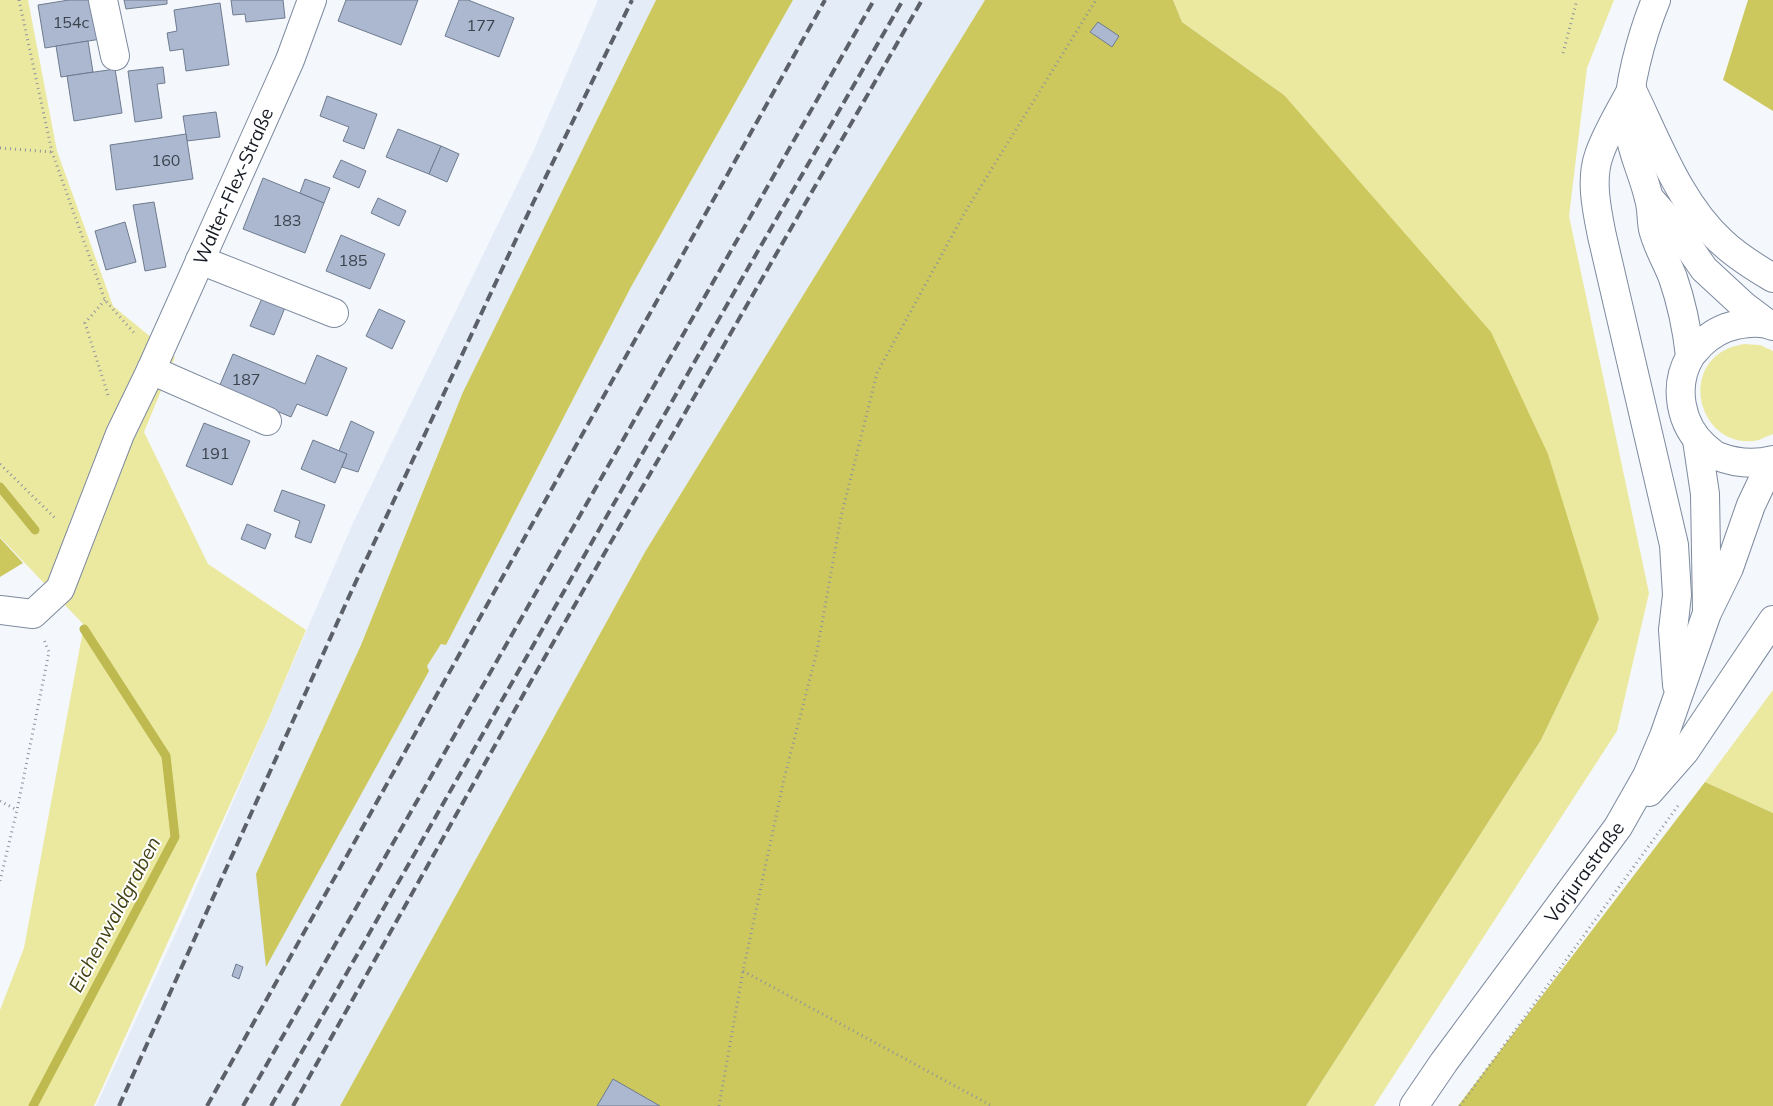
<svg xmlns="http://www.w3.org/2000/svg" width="1773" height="1106" viewBox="0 0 1773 1106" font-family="Mulish,sans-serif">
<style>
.built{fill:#e4ecf8}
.green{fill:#ebe9a0}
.forest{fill:#ccc85e}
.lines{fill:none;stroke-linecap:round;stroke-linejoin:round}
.stream{stroke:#beba4f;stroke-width:9}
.building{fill:#abb8cf;stroke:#6e7b8f}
.minor-casing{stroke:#7d8a9f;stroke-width:30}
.major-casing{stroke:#7d8a9f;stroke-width:30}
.path{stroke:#8f939a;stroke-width:3;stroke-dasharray:1 4;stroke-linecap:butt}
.minor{stroke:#fff;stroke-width:28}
.major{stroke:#fff;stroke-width:28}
.rail{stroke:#5c6068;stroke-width:4;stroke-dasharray:10 5;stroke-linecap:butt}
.labels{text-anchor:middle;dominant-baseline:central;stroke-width:4;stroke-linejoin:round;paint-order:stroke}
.number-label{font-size:16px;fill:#3b424e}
.street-label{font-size:19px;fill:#161a23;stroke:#fff}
.water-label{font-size:20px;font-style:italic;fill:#434215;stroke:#fff}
</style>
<rect width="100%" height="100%" fill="#f4f7fc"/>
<path class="built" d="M598,0H656L463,392L361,645L256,874L427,666L441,643L446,645L631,287L793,0H985L645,552L340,1106H96L185,913L353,523L532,154Z"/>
<g class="green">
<path d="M0,0H28L57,151L113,306L175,357L144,432L208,564L306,630L268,720L94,1106H0V1010L24,948L84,625L0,537Z"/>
<path d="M1173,0H1614L1587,68L1569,216L1649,593L1617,731L1374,1106H1306L1541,740L1599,619L1284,95L1182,22Z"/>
<path d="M1744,344L1760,345L1773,351V434C1768,436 1763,438 1759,440C1703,452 1676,371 1729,348C1734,346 1739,345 1744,344Z"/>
<path d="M1773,690V813L1705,782Z"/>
</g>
<g class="forest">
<path d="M656,0H793L631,287L446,645L441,644L427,666L429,671L266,967L256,874L361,645L463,392Z"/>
<path d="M985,0H1173L1182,22L1284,95L1491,332L1548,454L1599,619L1541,740L1306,1106H340L645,552Z"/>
<path d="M1748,0H1773V111L1723,80Z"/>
<path d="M0,538L23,563L0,577Z"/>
<path d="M1705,782L1773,813V1106H1458Z"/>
</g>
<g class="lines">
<g class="stream">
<path d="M0,487L35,530"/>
<path d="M33,1106L175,837L166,756L84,629"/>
</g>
</g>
<g class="building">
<path d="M69,0H94L101,39L45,48L38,5Z"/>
<path d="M124,0H167V4L126,9Z"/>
<path d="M231,0H283L285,18L246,22L245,14L233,15Z"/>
<path d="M346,0H418L401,45L338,21Z"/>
<path d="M459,0H468L514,18L499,57L445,36Z"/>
<path d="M220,3L229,65L186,71L183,49L170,51L167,33L177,31L174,10Z"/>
<path d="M1098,22L1119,36L1112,47L1090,32Z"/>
<path d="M88,41L93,72L61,77L56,46Z"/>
<path d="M163,67L165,83L157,84L162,118L135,122L128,71Z"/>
<path d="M115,69L122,113L74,121L67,76Z"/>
<path d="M327,96L377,114L364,149L343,141L349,127L320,116Z"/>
<path d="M216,112L220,137L187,141L183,116Z"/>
<path d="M398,129L441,146L429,174L386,157Z"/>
<path d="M186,134L193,179L116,190L110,145Z"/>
<path d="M441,146L459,154L447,182L429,174Z"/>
<path d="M341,160L366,171L359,188L333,177Z"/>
<path d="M263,178L324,203L305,253L243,229Z"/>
<path d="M305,179L330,188L324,203L300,193Z"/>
<path d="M378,198L406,211L399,226L371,213Z"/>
<path d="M154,202L166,267L145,271L133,205Z"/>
<path d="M125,222L136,262L106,270L95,231Z"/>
<path d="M341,235L385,254L370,289L326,271Z"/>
<path d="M263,296L286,305L274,335L250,326Z"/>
<path d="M379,309L405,321L392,349L366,336Z"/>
<path d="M233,354L305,384L317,355L347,368L327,416L297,404L291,417L219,387Z"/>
<path d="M351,421L374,432L358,472L342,467L347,454L339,451Z"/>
<path d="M204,423L250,441L232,485L186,466Z"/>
<path d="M313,440L347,454L335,483L301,469Z"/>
<path d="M282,490L325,505L311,543L295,537L300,521L274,511Z"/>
<path d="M247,524L271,534L265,549L241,539Z"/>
<path d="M236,964L243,967L239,979L232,976Z"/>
<path d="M613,1079L660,1106H597Z"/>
</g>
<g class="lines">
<defs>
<g id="minor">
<path d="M103,0L115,56"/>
<path d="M200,260L334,313"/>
<path d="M151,370L267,421"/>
<path d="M0,610L33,614L60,589L120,434L151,370L290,60L312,0"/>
</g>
<g id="major">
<path d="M1656,0C1642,34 1625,93 1629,129C1632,154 1644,175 1649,199C1652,208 1651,219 1653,229C1657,246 1667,262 1673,278C1682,304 1687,329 1690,356"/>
<path d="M1632,89C1621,109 1606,134 1599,155C1590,180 1597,211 1602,236L1674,545L1677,595L1673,630L1677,685"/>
<path d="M1632,90C1657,141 1680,205 1723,243C1738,257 1756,268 1773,278"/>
<path d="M1650,199L1674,226L1704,269L1744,306L1768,324"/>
<path d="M1773,326C1761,321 1748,323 1736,325C1721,328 1710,335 1700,345C1697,349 1692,353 1690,357C1673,386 1680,425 1705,447C1709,450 1713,454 1717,456C1735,463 1754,465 1773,460"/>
<path d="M1697,440L1705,494L1707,609"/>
<path d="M1649,792L1685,751L1773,620"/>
<path d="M1414,1106L1444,1062L1618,827L1647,776L1664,736L1707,613L1729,568L1751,505L1761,484L1773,467"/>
</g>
</defs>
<use href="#minor" class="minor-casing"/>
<use href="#major" class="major-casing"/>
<g class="path">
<path d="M19,0L52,152L105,300L136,335"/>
<path d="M1563,53L1577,0"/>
<path d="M0,148L52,152"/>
<path d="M105,300L85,323L108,395"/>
<path d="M0,464L57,520"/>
<path d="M0,801L17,810"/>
<path d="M0,881L17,810L49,652L44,640"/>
<path d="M743,971L992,1106"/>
<path d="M719,1106L743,971L784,779L817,651L841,517L877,373L965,212L1096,0"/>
<path d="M1460,1106L1680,803"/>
</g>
<use href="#minor" class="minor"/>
<use href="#major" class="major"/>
<g class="rail">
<path d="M119,1106L352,590L533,203L632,0"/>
<path d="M207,1106L825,0"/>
<path d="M243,1106L874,0"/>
<path d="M271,1106L740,282L903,0"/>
<path d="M293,1106L526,690L922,0"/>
</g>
</g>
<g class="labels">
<g class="number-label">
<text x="71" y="22">154c</text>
<text x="481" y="25">177</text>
<text x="166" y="160">160</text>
<text x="287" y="220">183</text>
<text x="353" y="260">185</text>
<text x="246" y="379">187</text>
<text x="215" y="453">191</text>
</g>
<g class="street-label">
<text transform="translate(233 186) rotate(-66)">Walter-Flex-Straße</text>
<text transform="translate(1584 872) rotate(-54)">Vorjurastraße</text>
</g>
<g class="water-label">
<text transform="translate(114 914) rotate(-62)">Eichenwaldgraben</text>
</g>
</g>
</svg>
